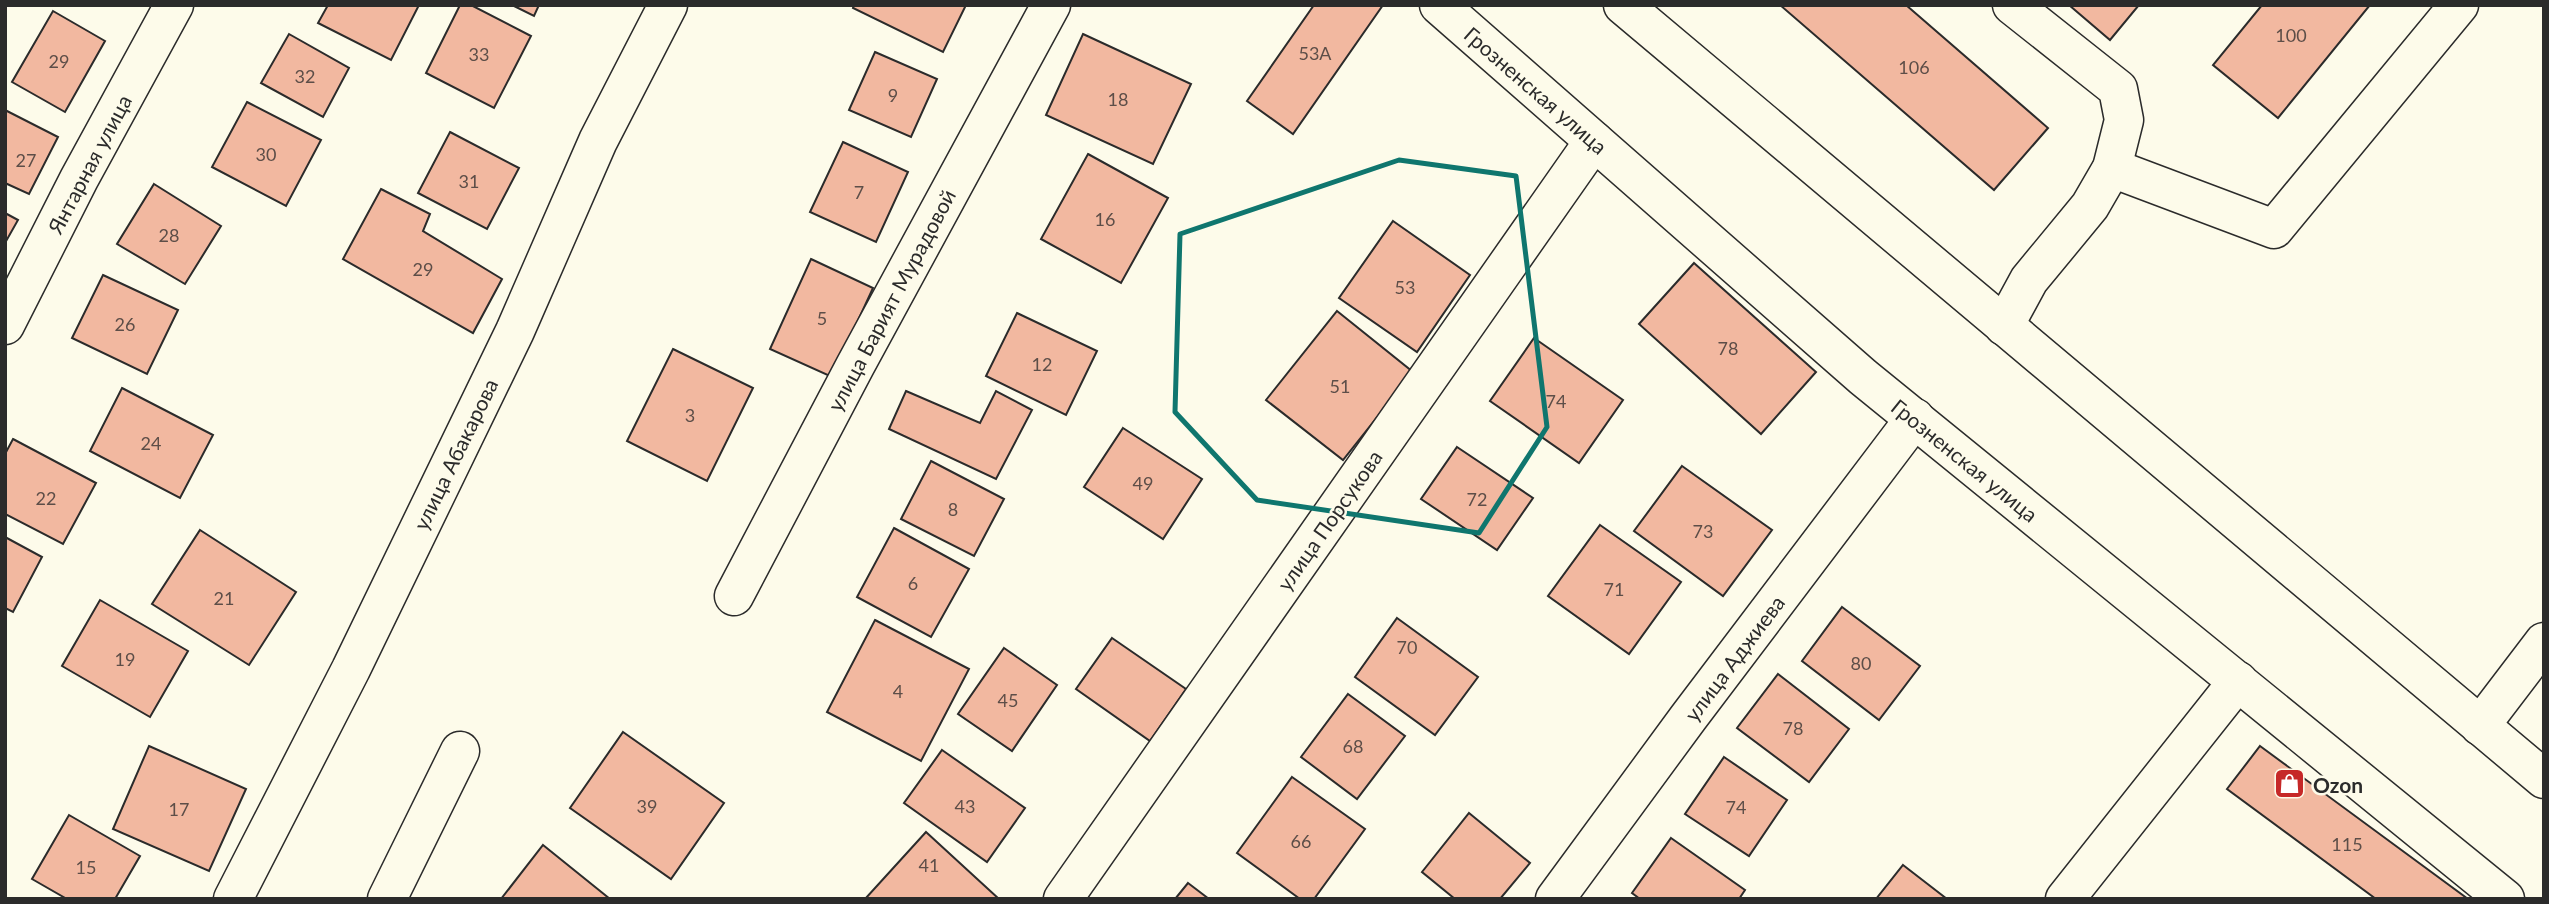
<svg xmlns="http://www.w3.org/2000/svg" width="2549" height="904" viewBox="0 0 2549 904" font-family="Lato,sans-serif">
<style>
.building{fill:#f2b8a0;stroke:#2b2b2b;stroke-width:2}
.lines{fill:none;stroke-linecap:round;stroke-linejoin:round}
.minor-casing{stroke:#2b2b2b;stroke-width:41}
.minor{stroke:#fdfbea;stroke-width:38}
.marked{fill:none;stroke:#0f766e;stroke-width:5;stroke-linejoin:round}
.labels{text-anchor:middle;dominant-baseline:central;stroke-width:5;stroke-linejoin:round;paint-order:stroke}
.number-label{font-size:18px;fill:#5d4e48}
.street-label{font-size:21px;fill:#2b2b2b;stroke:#fdfbea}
.poi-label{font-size:21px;font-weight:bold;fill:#2b2b2b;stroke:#fdfbea;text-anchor:start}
</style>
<rect width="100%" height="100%" fill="#fdfbea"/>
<g class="building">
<path d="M328,5H419L391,60L318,23Z"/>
<path d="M460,5H471L531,36L494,108L426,73Z"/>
<path d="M512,5H539L534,16Z"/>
<path d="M854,5H966L943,52L853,8Z"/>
<path d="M1314,5H1383L1293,134L1247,101Z"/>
<path d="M1780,5H1906L2048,128L1994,190Z"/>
<path d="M2069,5H2139L2110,40Z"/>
<path d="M2262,5H2370L2278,118L2213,65Z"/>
<path d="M53,11L105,41L65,112L12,82Z"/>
<path d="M289,34L349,68L323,117L261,83Z"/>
<path d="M1083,34L1191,84L1153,164L1046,115Z"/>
<path d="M875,52L937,79L911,137L849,110Z"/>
<path d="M247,102L321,140L286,206L212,167Z"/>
<path d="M5,110L58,137L29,194L5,183Z"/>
<path d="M450,132L519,168L487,229L418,193Z"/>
<path d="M843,142L908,172L876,242L810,212Z"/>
<path d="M1088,154L1168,198L1121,283L1041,239Z"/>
<path d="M154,184L221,226L185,284L117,244Z"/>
<path d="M381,189L430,214L423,231L502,279L473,333L343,259Z"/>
<path d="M5,213L18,220L5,243Z"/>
<path d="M1393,221L1470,275L1417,352L1339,298Z"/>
<path d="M811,259L873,288L832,377L770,349Z"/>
<path d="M1694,263L1816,372L1761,434L1639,324Z"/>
<path d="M103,275L178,310L147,374L72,338Z"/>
<path d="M1337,311L1413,372L1343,460L1266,400Z"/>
<path d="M1017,313L1097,351L1066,415L986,376Z"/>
<path d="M1534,338L1623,400L1579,463L1490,401Z"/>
<path d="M673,349L753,388L707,481L627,441Z"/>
<path d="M122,388L213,435L180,498L90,451Z"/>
<path d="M906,391L980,423L996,391L1032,410L996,479L889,429Z"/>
<path d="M1123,428L1202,479L1163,539L1084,487Z"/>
<path d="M13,439L96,483L63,544L5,514V454Z"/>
<path d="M1457,447L1533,498L1497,550L1421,499Z"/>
<path d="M931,461L1004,499L974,556L901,519Z"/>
<path d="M1682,466L1772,530L1723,596L1634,531Z"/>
<path d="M1600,525L1681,582L1629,654L1548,596Z"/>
<path d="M894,528L969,569L931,637L857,597Z"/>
<path d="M200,530L296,592L249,665L152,604Z"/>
<path d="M5,537L42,557L13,612L5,608Z"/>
<path d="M100,600L188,651L150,717L62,666Z"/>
<path d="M1842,607L1920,666L1879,720L1802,661Z"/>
<path d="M1397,618L1478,677L1435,735L1355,677Z"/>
<path d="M875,620L969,669L921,761L827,712Z"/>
<path d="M1112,638L1186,689L1150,741L1076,689Z"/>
<path d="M1004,648L1057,685L1012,751L958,714Z"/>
<path d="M1778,674L1849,729L1809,782L1737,728Z"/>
<path d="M1348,694L1405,736L1357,799L1301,757Z"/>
<path d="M623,732L724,803L671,879L570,808Z"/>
<path d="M149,746L246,789L209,871L113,829Z"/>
<path d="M2260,746L2468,899H2376L2227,789Z"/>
<path d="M942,750L1025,808L987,862L904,803Z"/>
<path d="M1724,757L1787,800L1749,856L1685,814Z"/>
<path d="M1292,777L1365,829L1314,899H1300L1237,853Z"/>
<path d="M1469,813L1530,863L1500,899H1455L1422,872Z"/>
<path d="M69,815L140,856L115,899H67L32,879Z"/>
<path d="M926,832L999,899H865Z"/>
<path d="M1671,838L1745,890L1739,899H1640L1632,893Z"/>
<path d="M543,845L610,899H501Z"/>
<path d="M1903,865L1947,899H1876Z"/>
<path d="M1188,883L1209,899H1175Z"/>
</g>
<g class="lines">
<defs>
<g id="minor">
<path d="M1439,5L1863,377L2505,899"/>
<path d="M1623,5L2544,779"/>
<path d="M2112,168L2274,229L2459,5"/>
<path d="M5,325L79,179L174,5"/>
<path d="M2004,326L2029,280L2090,206L2112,168L2124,120L2118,89L2012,5"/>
<path d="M734,596L855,366L1051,5"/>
<path d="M2480,726L2544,642"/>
<path d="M233,899L351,669L515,331L598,141L668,5"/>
<path d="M387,899L460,751"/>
<path d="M1063,899L1594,141"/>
<path d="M1555,899L1688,718L1915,418"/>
<path d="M2065,899L2238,681"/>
</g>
</defs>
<use href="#minor" class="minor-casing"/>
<use href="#minor" class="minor"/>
</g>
<path class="marked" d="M1399,160L1516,176L1547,427L1479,533L1257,500L1175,412L1180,234Z"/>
<defs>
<symbol id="shop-square" viewBox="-11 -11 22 22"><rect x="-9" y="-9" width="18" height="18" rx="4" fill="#c62828" stroke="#fdfbea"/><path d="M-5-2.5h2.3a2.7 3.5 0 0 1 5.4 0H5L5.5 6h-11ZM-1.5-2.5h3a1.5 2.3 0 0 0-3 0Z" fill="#fff"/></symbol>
</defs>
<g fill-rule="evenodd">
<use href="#shop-square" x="2272" y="766" width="35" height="35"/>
</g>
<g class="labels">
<g class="number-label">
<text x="2291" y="35">100</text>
<text x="1315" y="53">53А</text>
<text x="479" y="54">33</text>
<text x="59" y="61">29</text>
<text x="1914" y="67">106</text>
<text x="305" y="76">32</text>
<text x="893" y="95">9</text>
<text x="1118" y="99">18</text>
<text x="266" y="154">30</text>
<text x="26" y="160">27</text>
<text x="469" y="181">31</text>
<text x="859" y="192">7</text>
<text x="1105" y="219">16</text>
<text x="169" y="235">28</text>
<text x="423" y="269">29</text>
<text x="1405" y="287">53</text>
<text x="822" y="318">5</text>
<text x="125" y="324">26</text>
<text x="1728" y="348">78</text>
<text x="1042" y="364">12</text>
<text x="1340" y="386">51</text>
<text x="1556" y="401">74</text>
<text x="690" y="415">3</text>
<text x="151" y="443">24</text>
<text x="1143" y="483">49</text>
<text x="46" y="498">22</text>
<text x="1477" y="499">72</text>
<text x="953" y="509">8</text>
<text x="1703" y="531">73</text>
<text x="913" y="583">6</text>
<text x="1614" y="589">71</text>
<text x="224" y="598">21</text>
<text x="1407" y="647">70</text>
<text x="125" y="659">19</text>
<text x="1861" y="663">80</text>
<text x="898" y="691">4</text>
<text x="1008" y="700">45</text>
<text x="1793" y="728">78</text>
<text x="1353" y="746">68</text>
<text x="647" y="806">39</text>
<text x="965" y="806">43</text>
<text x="1736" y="807">74</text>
<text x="179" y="809">17</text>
<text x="1301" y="841">66</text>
<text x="2347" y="844">115</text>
<text x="929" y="865">41</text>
<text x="86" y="867">15</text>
</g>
<g class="street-label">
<text transform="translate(1536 90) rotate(41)">Грозненская улица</text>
<text transform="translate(89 164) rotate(-62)">Янтарная улица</text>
<text transform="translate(891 300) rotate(-62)">улица Барият Мурадовой</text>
<text transform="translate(455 454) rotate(-64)">улица Абакарова</text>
<text transform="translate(1965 460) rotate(39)">Грозненская улица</text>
<text transform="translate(1329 520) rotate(-55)">улица Порсукова</text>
<text transform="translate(1734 658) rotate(-53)">улица Аджиева</text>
</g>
<g class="poi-label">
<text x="2313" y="784">Ozon</text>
</g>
</g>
<rect width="2549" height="904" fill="none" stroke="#2b2b2b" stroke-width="14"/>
</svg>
